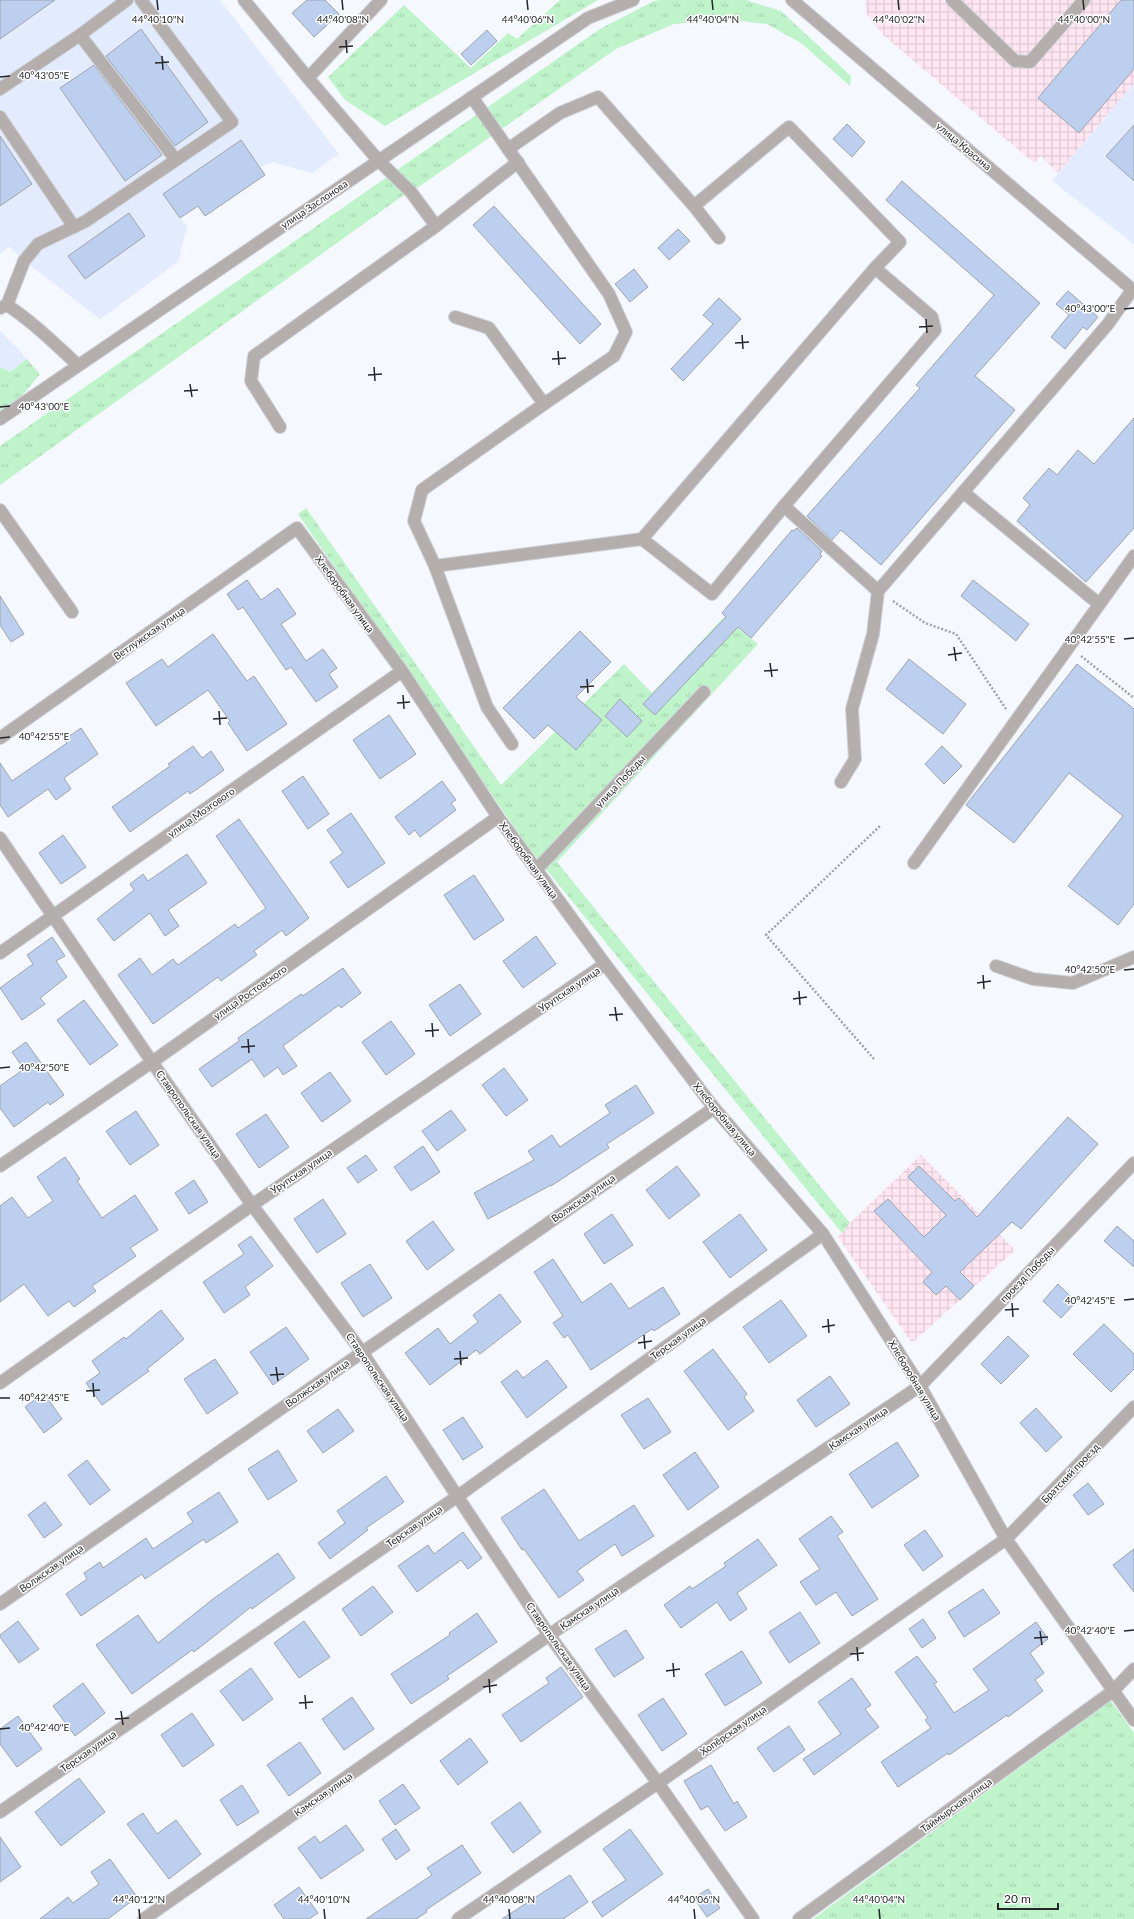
<svg xmlns="http://www.w3.org/2000/svg" width="1134" height="1919" viewBox="0 0 1134 1919" font-family="Lato,sans-serif">
<style>
.built{fill:#e3ecfe}
.industrial{fill:url(#industrial-grid)}
.grass{fill:url(#grass-tufts)}
.building{fill:#bdcfef;stroke:#9ea4ae}
.lines{fill:none;stroke-linecap:round;stroke-linejoin:round}
.minor-casing{stroke:#cfd2d9;stroke-width:14}
.path{stroke:#9fa2a7;stroke-width:2.5;stroke-dasharray:2 2;stroke-linecap:butt}
.minor{stroke:#b4aead;stroke-width:12}
.ticks{fill:none;stroke:#24262a;stroke-width:1.5}
.labels{text-anchor:middle;dominant-baseline:central;stroke-width:3;stroke-linejoin:round;paint-order:stroke}
.street-label{font-size:10px;fill:#24262a;stroke:#fff}
.ticks-label{font-size:10px;text-anchor:middle;fill:#24262a;stroke:#fff;stroke-width:3;stroke-linejoin:round;paint-order:stroke}
</style>
<defs>
<pattern id="industrial-grid" width="8" height="8" patternUnits="userSpaceOnUse"><rect width="8" height="8" fill="#ffe6f1"/><path d="M0 4h8M4 0v8" fill="none" stroke="#dac5cf"/></pattern>
<pattern id="grass-tufts" width="24" height="20" patternUnits="userSpaceOnUse"><rect width="24" height="20" fill="#bff4cb"/><path d="M3 7l-1-3M5 7V3M7 7l1-3M15 17l-1-3M17 17v-4M19 17l1-3" fill="none" stroke="#a4d1ae"/></pattern>
</defs>
<rect width="100%" height="100%" fill="#f5f8ff"/>
<g class="built">
<path d="M0,0H220L339,154L312,173L272,162L260,167L265,175L205,216L197,206L180,218L187,226L178,262L100,319L24,261L9,246L0,254Z"/>
<path d="M1134,83V244L1052,181Z"/>
<path d="M0,330L27,359L10,372L0,367Z"/>
</g>
<g class="industrial">
<path d="M865,0H1134V83L1058,173L1041,156L1034,163L883,35L867,14Z"/>
<path d="M921,1155L1015,1250L912,1343L838,1237L850,1223Z"/>
</g>
<g class="grass">
<path d="M560,0H598L385,126L345,100L328,77L404,5L471,68L508,33L517,39Z"/>
<path d="M660,0H746L781,11L851,76L850,86L801,43L767,24L725,19L674,24L616,49L423,184L401,197L0,485V446L600,29L654,1Z"/>
<path d="M27,359L40,374L22,396L0,410V367L10,372Z"/>
<path d="M306,508L501,785L624,664L652,693L724,617L758,644L557,862L850,1223L842,1233L528,847L298,514Z"/>
<path d="M1111,1701L1134,1733V1919H813Z"/>
</g>
<g class="building">
<path d="M0,0H55L0,39Z"/>
<path d="M307,0H325L339,14L314,37L292,13Z"/>
<path d="M1121,0H1134V69L1079,133L1038,98Z"/>
<path d="M141,29L208,122L175,146L106,56Z"/>
<path d="M487,30L497,41L471,65L461,54Z"/>
<path d="M94,65L162,155L125,181L60,88Z"/>
<path d="M847,124L865,142L852,157L833,139Z"/>
<path d="M1134,125V181L1106,156Z"/>
<path d="M0,136L32,184L0,206Z"/>
<path d="M241,140L265,175L205,216L198,206L180,218L163,194Z"/>
<path d="M902,181L1040,303L975,376L1015,410L881,565L841,530L832,540L807,516L920,388L916,385L994,295L886,200Z"/>
<path d="M494,206L601,324L580,344L473,225Z"/>
<path d="M129,213L145,236L85,279L68,256Z"/>
<path d="M678,229L690,241L669,260L658,248Z"/>
<path d="M634,269L648,287L630,302L615,284Z"/>
<path d="M1068,291L1098,317L1087,330L1083,327L1065,349L1051,337L1069,315L1056,304Z"/>
<path d="M719,298L741,319L683,381L671,369L713,324L703,315Z"/>
<path d="M1134,418V528L1086,582L1017,521L1030,505L1023,498L1049,468L1057,475L1078,450L1094,464Z"/>
<path d="M797,528L822,551L820,554L822,556L751,638L738,627L655,715L643,704L726,617L722,613L792,530L793,531Z"/>
<path d="M247,580L261,600L278,588L296,614L281,624L306,661L323,649L337,668L329,674L338,687L316,702L291,667L286,670L243,607L238,610L227,594Z"/>
<path d="M973,580L1029,624L1016,641L961,596Z"/>
<path d="M0,596L24,634L11,642L0,625Z"/>
<path d="M580,631L611,662L576,697L602,720L576,750L548,725L534,739L503,708Z"/>
<path d="M213,634L247,681L254,676L287,724L247,751L228,723L230,721L208,690L156,726L126,683L162,659L168,667Z"/>
<path d="M909,659L966,704L943,734L886,689Z"/>
<path d="M1077,664L1134,709V904L1118,925L1068,886L1123,816L1069,773L1014,843L966,805Z"/>
<path d="M620,699L642,721L627,737L605,716Z"/>
<path d="M389,715L416,754L380,779L353,740Z"/>
<path d="M81,728L98,754L64,778L71,789L56,800L48,789L8,817L0,805V763L12,781L67,743L64,740Z"/>
<path d="M193,746L202,758L211,751L224,770L190,794L188,791L130,832L112,807L170,766L168,764Z"/>
<path d="M942,746L962,766L944,784L925,764Z"/>
<path d="M303,776L329,814L308,829L282,791Z"/>
<path d="M442,781L456,800L451,803L456,810L420,837L415,830L409,835L395,817Z"/>
<path d="M351,813L385,863L348,888L330,862L343,853L327,830Z"/>
<path d="M239,819L309,918L286,936L282,930L254,951L257,955L221,981L218,977L153,1024L118,975L140,958L152,975L173,959L178,965L235,924L238,928L266,908L216,836Z"/>
<path d="M63,835L86,867L61,884L39,853Z"/>
<path d="M187,854L207,883L168,910L179,926L165,936L150,913L114,941L97,919L134,890L130,884L143,874L148,881Z"/>
<path d="M474,875L504,920L474,940L444,895Z"/>
<path d="M536,936L556,964L523,988L503,961Z"/>
<path d="M52,937L65,956L56,961L67,977L40,998L45,1004L22,1020L0,988L33,964L27,955Z"/>
<path d="M343,968L361,993L341,1008L339,1005L283,1046L297,1066L283,1075L278,1067L264,1077L252,1059L212,1087L199,1069L239,1041L238,1038L301,994L303,996Z"/>
<path d="M460,984L481,1014L450,1036L429,1005Z"/>
<path d="M84,1000L118,1045L90,1065L57,1020Z"/>
<path d="M391,1021L415,1054L386,1075L362,1042Z"/>
<path d="M26,1042L64,1095L50,1105L48,1102L14,1127L0,1108V1086L24,1069L12,1052Z"/>
<path d="M504,1068L528,1100L506,1116L482,1085Z"/>
<path d="M330,1072L351,1101L322,1122L301,1093Z"/>
<path d="M636,1085L654,1113L607,1144L609,1148L551,1186V1185L488,1219L474,1193L534,1160L528,1151L552,1135L560,1147L610,1113L605,1105Z"/>
<path d="M451,1110L466,1130L437,1151L422,1131Z"/>
<path d="M136,1111L159,1145L130,1165L106,1131Z"/>
<path d="M266,1114L289,1147L259,1168L236,1134Z"/>
<path d="M1068,1117L1098,1144L1021,1229L1012,1222L960,1272L974,1286L960,1300L946,1286L936,1295L923,1282L932,1272L874,1211L888,1199L924,1237L946,1215L908,1177L919,1166L955,1201L959,1198L977,1217Z"/>
<path d="M423,1146L440,1172L411,1191L394,1167Z"/>
<path d="M366,1155L377,1170L358,1183L347,1168Z"/>
<path d="M65,1157L80,1179L77,1181L102,1218L135,1195L158,1230L130,1248L136,1256L92,1286L96,1291L74,1307L69,1301L48,1316L24,1284L0,1302V1206L12,1197L28,1218L53,1201L37,1177Z"/>
<path d="M677,1166L700,1195L669,1219L646,1190Z"/>
<path d="M194,1180L208,1202L189,1214L175,1193Z"/>
<path d="M323,1199L346,1234L317,1253L294,1219Z"/>
<path d="M612,1214L633,1245L604,1264L584,1234Z"/>
<path d="M740,1214L767,1250L730,1278L703,1242Z"/>
<path d="M433,1221L454,1250L427,1270L406,1241Z"/>
<path d="M1117,1226L1134,1241V1267L1104,1241Z"/>
<path d="M251,1236L273,1266L245,1287L250,1295L224,1313L203,1282L244,1254L238,1245Z"/>
<path d="M553,1259L582,1303L611,1283L629,1309L663,1287L680,1314L654,1331L652,1329L591,1370L568,1335L564,1338L553,1323L563,1316L534,1272Z"/>
<path d="M370,1264L392,1298L363,1317L341,1283Z"/>
<path d="M1058,1284L1076,1302L1061,1318L1043,1301Z"/>
<path d="M500,1294L521,1322L480,1354L476,1350L430,1385L405,1353L438,1328L450,1344L478,1322L473,1315Z"/>
<path d="M781,1300L807,1336L769,1363L743,1327Z"/>
<path d="M161,1310L184,1339L147,1369L149,1371L102,1405L86,1383L100,1373L92,1361L124,1337L126,1339Z"/>
<path d="M1104,1324L1134,1354V1369L1111,1392L1073,1354Z"/>
<path d="M286,1327L309,1359L273,1385L250,1352Z"/>
<path d="M1008,1336L1029,1356L1001,1384L981,1364Z"/>
<path d="M713,1349L747,1394L744,1397L754,1411L728,1430L684,1371Z"/>
<path d="M215,1359L238,1393L207,1414L184,1379Z"/>
<path d="M547,1360L567,1387L527,1418L501,1382L517,1370L523,1378Z"/>
<path d="M830,1376L850,1404L816,1427L797,1400Z"/>
<path d="M44,1393L62,1419L44,1433L25,1407Z"/>
<path d="M648,1398L671,1432L644,1449L621,1415Z"/>
<path d="M1036,1408L1062,1437L1046,1452L1020,1423Z"/>
<path d="M338,1409L354,1431L323,1453L307,1431Z"/>
<path d="M463,1417L483,1447L463,1460L443,1430Z"/>
<path d="M897,1442L919,1476L872,1508L849,1474Z"/>
<path d="M278,1450L297,1481L268,1500L248,1469Z"/>
<path d="M695,1452L719,1487L688,1510L663,1475Z"/>
<path d="M87,1460L110,1490L90,1505L68,1475Z"/>
<path d="M386,1476L404,1502L366,1528L368,1530L330,1559L318,1543L345,1523L337,1511Z"/>
<path d="M1088,1483L1104,1504L1088,1515L1073,1495Z"/>
<path d="M544,1489L579,1541L634,1505L654,1536L622,1556L615,1544L577,1571L584,1580L559,1598L524,1549L522,1550L501,1518Z"/>
<path d="M219,1492L238,1522L206,1543L204,1539L145,1579L142,1574L81,1616L66,1594L87,1579L84,1573L100,1562L103,1568L146,1538L153,1549L193,1522L187,1513Z"/>
<path d="M45,1502L62,1525L44,1538L28,1515Z"/>
<path d="M831,1516L843,1532L837,1536L878,1599L852,1616L836,1592L816,1605L800,1582L820,1569L799,1539Z"/>
<path d="M925,1530L943,1556L923,1571L904,1545Z"/>
<path d="M463,1532L482,1558L468,1569L461,1560L417,1592L398,1566L428,1545L434,1554Z"/>
<path d="M758,1539L777,1565L737,1593L747,1609L730,1621L717,1602L681,1628L664,1605L690,1586L692,1589L726,1566L724,1563Z"/>
<path d="M1134,1549V1592L1113,1565Z"/>
<path d="M278,1553L295,1578L252,1609L251,1607L194,1652L192,1650L132,1694L96,1645L138,1615L158,1643L213,1599Z"/>
<path d="M373,1586L393,1612L361,1636L342,1609Z"/>
<path d="M983,1589L1000,1613L964,1637L948,1612Z"/>
<path d="M800,1612L820,1643L789,1663L769,1632Z"/>
<path d="M477,1613L497,1642L447,1676L449,1679L411,1704L391,1674L450,1635L449,1633Z"/>
<path d="M923,1619L936,1638L922,1648L909,1629Z"/>
<path d="M18,1621L39,1649L19,1663L0,1637V1635Z"/>
<path d="M304,1621L330,1657L299,1678L274,1643Z"/>
<path d="M1036,1622L1048,1639L1030,1653L1044,1673L1035,1680L1043,1691L1008,1717L1007,1715L949,1755L948,1753L898,1787L881,1762L931,1728L925,1720L928,1718L895,1672L917,1656L937,1682L934,1684L954,1713L989,1690L973,1669Z"/>
<path d="M626,1630L644,1658L614,1677L595,1649Z"/>
<path d="M742,1651L762,1683L725,1706L705,1674Z"/>
<path d="M561,1667L583,1697L521,1742L502,1715L549,1683L546,1678Z"/>
<path d="M251,1668L273,1699L243,1721L220,1691Z"/>
<path d="M852,1678L871,1705L865,1709L879,1727L814,1775L803,1759L841,1734L818,1702Z"/>
<path d="M83,1683L105,1713L75,1736L53,1706Z"/>
<path d="M352,1697L374,1729L344,1750L322,1719Z"/>
<path d="M663,1698L687,1734L662,1751L638,1715Z"/>
<path d="M192,1713L214,1745L183,1767L161,1735Z"/>
<path d="M18,1716L42,1749L17,1767L0,1744V1729Z"/>
<path d="M789,1726L805,1750L774,1772L757,1748Z"/>
<path d="M470,1738L488,1762L458,1785L440,1761Z"/>
<path d="M300,1742L321,1773L289,1796L267,1765Z"/>
<path d="M711,1765L734,1804L737,1801L747,1817L725,1831L708,1806L701,1810L684,1781Z"/>
<path d="M79,1778L105,1812L61,1846L35,1812Z"/>
<path d="M403,1784L420,1808L395,1825L379,1801Z"/>
<path d="M242,1785L259,1812L237,1826L220,1800Z"/>
<path d="M520,1802L541,1832L513,1853L491,1823Z"/>
<path d="M143,1813L157,1834L176,1820L201,1854L169,1879L127,1824Z"/>
<path d="M346,1825L364,1850L321,1879L298,1848L315,1836L320,1843Z"/>
<path d="M396,1829L410,1850L396,1860L382,1839Z"/>
<path d="M630,1829L663,1874L602,1917L592,1902L626,1880L603,1849Z"/>
<path d="M0,1837L21,1867L0,1882Z"/>
<path d="M462,1845L481,1873L426,1910L427,1912L416,1919H366L432,1875L427,1868Z"/>
<path d="M110,1859L137,1897L108,1919H40L68,1897L73,1903L99,1884L91,1872Z"/>
<path d="M570,1875L588,1902L563,1919H502Z"/>
<path d="M299,1887L318,1913L309,1919H284L274,1905Z"/>
<path d="M708,1889L720,1908L707,1917L694,1898Z"/>
</g>
<g class="lines">
<defs>
<g id="minor">
<path d="M127,0L80,35L176,160"/>
<path d="M244,0L308,78L378,160L411,192L436,226L254,356L251,381L280,427"/>
<path d="M792,0L1134,291"/>
<path d="M952,0L1015,61L1030,62L1084,0"/>
<path d="M308,78L381,0"/>
<path d="M0,89L80,35"/>
<path d="M472,97L609,294L626,332L614,356L544,404"/>
<path d="M0,117L74,227"/>
<path d="M508,149L560,113L598,97L694,206L719,238"/>
<path d="M694,206L789,127L900,242L875,268"/>
<path d="M436,226L518,162"/>
<path d="M7,305C33,322 55,344 78,365"/>
<path d="M0,308L7,305L24,261L38,244L86,221L232,122L141,0"/>
<path d="M455,317L489,328L544,404L422,490L414,521L435,566L642,539L875,268L932,317L935,330L784,506L878,591"/>
<path d="M0,419L588,18L633,0"/>
<path d="M963,492L1099,604"/>
<path d="M0,510L72,612"/>
<path d="M642,539L712,594L784,506"/>
<path d="M435,566L487,707L512,744"/>
<path d="M0,738L297,528L402,671L498,817L605,964L714,1108L823,1234L920,1386L1006,1539L1134,1720"/>
<path d="M841,782L855,759L852,709L873,634L878,591L1108,324L1132,290"/>
<path d="M0,838L152,1062L252,1205L362,1352L549,1635L658,1783L753,1919"/>
<path d="M914,863L1134,556"/>
<path d="M536,870L704,692"/>
<path d="M0,953L402,671"/>
<path d="M996,966L1033,979L1073,983L1134,957"/>
<path d="M0,1166L152,1062L498,817"/>
<path d="M0,1383L252,1205L605,964"/>
<path d="M0,1604L714,1108"/>
<path d="M0,1812L458,1496L823,1234"/>
<path d="M144,1919L549,1635L920,1386L1134,1163"/>
<path d="M458,1919L658,1783L1006,1539L1134,1407"/>
<path d="M799,1919L1113,1691L1134,1669"/>
</g>
</defs>
<use href="#minor" class="minor-casing"/>
<g class="path">
<path d="M893,601L925,623L956,634L1006,709"/>
<path d="M1081,656L1134,698"/>
<path d="M874,1059L766,935L881,825"/>
</g>
<use href="#minor" class="minor"/>
</g>
<path class="ticks" d="M157,0L158,10M342,0L343,10M527,0L528,10M712,0L713,10M898,0L899,10M1083,0L1084,10M346,40L347,53M339,47L353,46M162,56L163,70M155,63L169,62M0,77L10,76M1124,309L1134,308M926,319L927,333M919,327L933,326M742,335L743,349M735,343L749,342M558,351L559,365M552,359L566,358M374,367L375,381M368,375L382,374M190,384L192,397M184,391L198,390M0,407L10,406M1124,639L1134,638M954,647L956,661M948,655L962,653M770,663L772,677M764,671L778,670M587,679L588,693M580,687L594,686M403,695L404,709M397,703L410,702M219,711L220,725M213,719L227,718M0,738L10,737M1124,970L1134,969M983,975L984,989M977,983L991,981M799,991L800,1005M793,999L807,997M615,1007L617,1021M609,1015L623,1014M432,1023L433,1037M425,1031L439,1030M248,1039L249,1053M241,1047L255,1046M0,1068L10,1067M1124,1300L1134,1299M1012,1303L1013,1317M1005,1310L1019,1309M828,1319L829,1333M822,1327L835,1325M644,1335L645,1349M638,1343L652,1341M460,1351L461,1365M454,1359L468,1358M276,1367L278,1381M270,1375L284,1374M93,1383L94,1397M86,1391L100,1390M0,1398H10M1040,1631L1042,1645M1124,1631L1134,1630M1034,1638L1048,1637M857,1647L858,1661M850,1654L864,1653M673,1663L674,1677M666,1671L680,1669M489,1679L490,1693M483,1687L497,1685M305,1695L306,1709M299,1703L313,1702M121,1711L123,1725M115,1719L129,1718M0,1729L10,1728M139,1909L140,1919M324,1909L325,1919M509,1909L510,1919M694,1909L695,1919M879,1909L880,1919"/>
<g class="labels">
<g class="street-label">
<text transform="translate(964 146) rotate(40)">улица Красина</text>
<text transform="translate(314 204) rotate(-34)">улица Заслонова</text>
<text transform="translate(345 594) rotate(54)">Хлеборобная улица</text>
<text transform="translate(149 633) rotate(-35)">Ветлужская улица</text>
<text transform="translate(620 781) rotate(-47)">улица Победы</text>
<text transform="translate(201 812) rotate(-35)">улица Мозгового</text>
<text transform="translate(529 860) rotate(54)">Хлеборобная улица</text>
<text transform="translate(569 989) rotate(-34)">Урупская улица</text>
<text transform="translate(250 992) rotate(-35)">улица Ростовского</text>
<text transform="translate(189 1114) rotate(55)">Ставропольская улица</text>
<text transform="translate(725 1119) rotate(50)">Хлеборобная улица</text>
<text transform="translate(301 1171) rotate(-34)">Урупская улица</text>
<text transform="translate(583 1198) rotate(-35)">Волжская улица</text>
<text transform="translate(1027 1274) rotate(-46)">проезд Победы</text>
<text transform="translate(678 1338) rotate(-36)">Терская улица</text>
<text transform="translate(378 1377) rotate(56)">Ставропольская улица</text>
<text transform="translate(915 1380) rotate(59)">Хлеборобная улица</text>
<text transform="translate(317 1383) rotate(-35)">Волжская улица</text>
<text transform="translate(858 1428) rotate(-34)">Камская улица</text>
<text transform="translate(1070 1473) rotate(-46)">Братский проезд</text>
<text transform="translate(414 1526) rotate(-35)">Терская улица</text>
<text transform="translate(51 1568) rotate(-35)">Волжская улица</text>
<text transform="translate(589 1608) rotate(-34)">Камская улица</text>
<text transform="translate(559 1646) rotate(55)">Ставропольская улица</text>
<text transform="translate(733 1730) rotate(-35)">Хопёрская улица</text>
<text transform="translate(88 1751) rotate(-35)">Терская улица</text>
<text transform="translate(323 1794) rotate(-35)">Камская улица</text>
<text transform="translate(956 1805) rotate(-36)">Таймырская улица</text>
</g>
</g>
<g class="ticks-label">
<text x="158" y="23">44°40'10"N</text>
<text x="343" y="23">44°40'08"N</text>
<text x="528" y="23">44°40'06"N</text>
<text x="713" y="23">44°40'04"N</text>
<text x="899" y="23">44°40'02"N</text>
<text x="1084" y="23">44°40'00"N</text>
<text x="44" y="79">40°43'05"E</text>
<text x="1090" y="312">40°43'00"E</text>
<text x="44" y="410">40°43'00"E</text>
<text x="1090" y="643">40°42'55"E</text>
<text x="44" y="740">40°42'55"E</text>
<text x="1090" y="973">40°42'50"E</text>
<text x="44" y="1071">40°42'50"E</text>
<text x="1090" y="1304">40°42'45"E</text>
<text x="44" y="1401">40°42'45"E</text>
<text x="1090" y="1634">40°42'40"E</text>
<text x="44" y="1731">40°42'40"E</text>
<text x="139" y="1903">44°40'12"N</text>
<text x="324" y="1903">44°40'10"N</text>
<text x="509" y="1903">44°40'08"N</text>
<text x="694" y="1903">44°40'06"N</text>
<text x="879" y="1903">44°40'04"N</text>
</g>
<path d="M998 1903v6h60v-6" fill="none" stroke="#24262a" stroke-width="2"/>
<text x="1004" y="1903" font-size="12" fill="#24262a" stroke="#ffffff" stroke-width="3" paint-order="stroke">20 m</text>
</svg>
